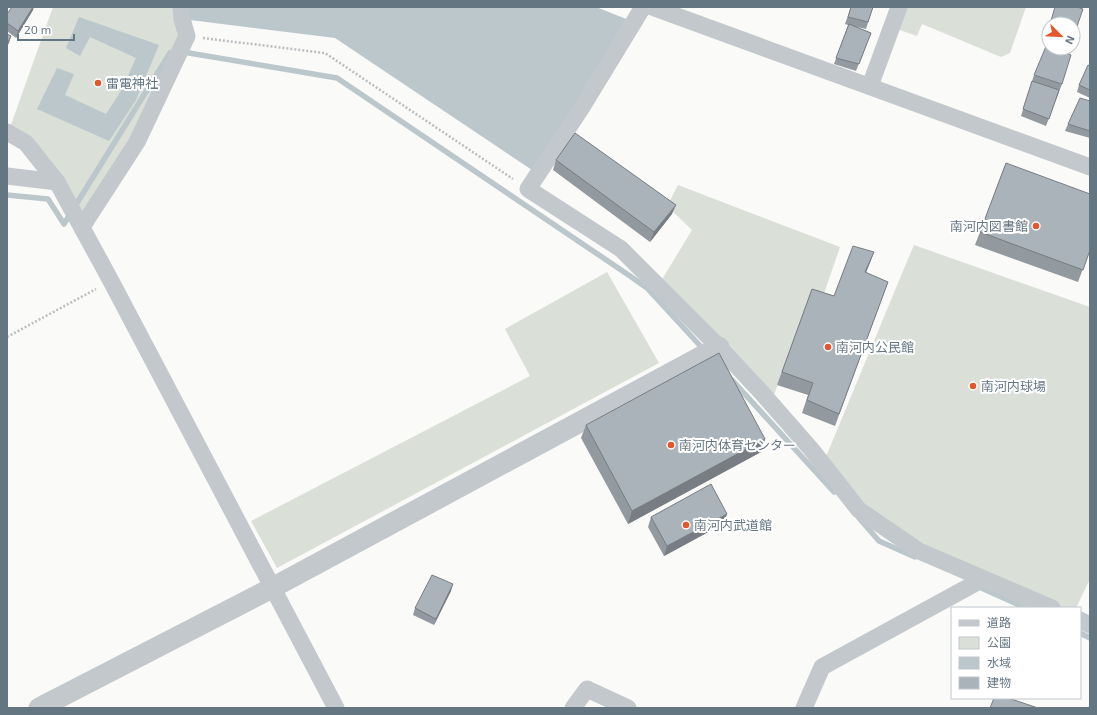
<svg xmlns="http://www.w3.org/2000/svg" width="1097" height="715" viewBox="0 0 1097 715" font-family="'Exo 2','Noto Sans JP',sans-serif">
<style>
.green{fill:#dadfd7}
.water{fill:#bbc7cb}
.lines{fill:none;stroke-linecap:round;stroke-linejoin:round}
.stream{stroke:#bbc7cb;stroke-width:5.5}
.path{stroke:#bbbfc2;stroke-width:2.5;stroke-dasharray:2 2;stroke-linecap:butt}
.minor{stroke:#c3c8cc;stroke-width:17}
.tertiary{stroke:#c3c8cc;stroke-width:21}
.wall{fill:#929a9f}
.shaded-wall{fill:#777d82}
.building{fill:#aab3b9;stroke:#777d82}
.poi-dot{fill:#e4572e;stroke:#fff;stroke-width:1.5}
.labels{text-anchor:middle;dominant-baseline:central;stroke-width:4;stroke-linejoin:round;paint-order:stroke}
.poi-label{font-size:13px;fill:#657683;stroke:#fff;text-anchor:start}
</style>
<rect width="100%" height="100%" fill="#fafaf8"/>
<g class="green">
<path d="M53,7H181L187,36L82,227L8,133Z"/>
<path d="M905,7H1026L1010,53L1001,57L922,24L917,36L897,29Z"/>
<path d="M678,185L840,247L820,305L808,302L771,403L658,286L692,230L667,206Z"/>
<path d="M914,245L1090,307V579L1076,608H1052L919,551L859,510L823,464L903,271Z"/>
<path d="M607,272L659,363L277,568L251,521L530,376L505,329Z"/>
</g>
<g class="water">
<path d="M178,7H596L634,22L538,174L335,38L182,19Z"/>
<path d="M79,17L159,45L136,100L109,141L37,109L57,68L74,74L65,95L106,114L121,91L136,58L90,37L80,56L66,48Z"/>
</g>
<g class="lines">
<g class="stream">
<path d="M183,52L337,78L630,276L647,288L704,350"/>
<path d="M7,195L48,199L64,224L170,53"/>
<path d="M732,380L834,492"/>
<path d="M859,518L879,541L915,557"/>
<path d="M977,586L1026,608"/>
<path d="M1080,633L1090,638"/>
</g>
<g class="path">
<path d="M203,38L325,53L513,179"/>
<path d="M7,337L96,289"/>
</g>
<g class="minor">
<path d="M643,7L582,107L528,189L621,249L719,347L762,393L811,449L859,510L919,551L1052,608"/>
<path d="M652,7L1090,167"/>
<path d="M870,86L899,7"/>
<path d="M7,132L26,143L57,182L111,281L336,708"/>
<path d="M7,176L57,182"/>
<path d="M82,227L137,142L187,36L182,19L181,7"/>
<path d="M1080,620L1090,625"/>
<path d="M573,708L587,689L628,708"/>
<path d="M804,708L822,667L983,579"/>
</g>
<path class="tertiary" d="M39,708L272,588L719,347"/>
</g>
<g class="wall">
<path d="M851,7H873L866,29L853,26L871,33L856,71L834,64L848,25L845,24Z"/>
<path d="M33,10L16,38L7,31V14Z"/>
<path d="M1049,25V42L1045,40Z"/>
<path d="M1063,48H1070L1069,50Z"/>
<path d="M1090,66V98L1077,92L1079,85Z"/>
<path d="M1034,75L1062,84L1046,126L1021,116Z"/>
<path d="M1090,101V138L1065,131L1068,124Z"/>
<path d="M556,160L672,214L650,242L553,170Z"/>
<path d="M1006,163L1090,250L1078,282L975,245Z"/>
<path d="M874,252L866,273L888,282L835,426L802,413L808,395L777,385L812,289L834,296Z"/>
<path d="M586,425L765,439L761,452L628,524L581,438Z"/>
<path d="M727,514L723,524L664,556L648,527L651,517Z"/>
<path d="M451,591L434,625L413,615L415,608Z"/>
</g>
<g class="shaded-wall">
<path d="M33,7H34L33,10L16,38L18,31Z"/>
<path d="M11,36L9,43L7,46V44Z"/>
<path d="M676,205L672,214L650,242L654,232Z"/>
<path d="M874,252L869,265L860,285L865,272Z"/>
<path d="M765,439L761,452L628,524L632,511Z"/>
<path d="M727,514L723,524L664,556L667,546Z"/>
<path d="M453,584L451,591L434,625L436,619Z"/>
</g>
<g class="building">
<path d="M12,7H33L18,31L7,23V14Z"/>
<path d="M851,7H873L868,22L848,17Z"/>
<path d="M1055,7H1077L1083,9L1073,38V24H1050Z"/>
<path d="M849,24L871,33L859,64L836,58Z"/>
<path d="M1049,27V35L1047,34Z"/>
<path d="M7,34L11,36L7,44Z"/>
<path d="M1047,44L1049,45V48H1056L1071,55L1062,84L1034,75Z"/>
<path d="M1088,65L1090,66V90L1079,85Z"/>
<path d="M1032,81L1059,90L1049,119L1023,109Z"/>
<path d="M1080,98L1090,101V131L1068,124Z"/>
<path d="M575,133L676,205L654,232L556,160Z"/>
<path d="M1006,163L1090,194V250L1083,270L980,232Z"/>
<path d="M853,246L874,252L865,272L888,282L839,414L807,400L813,383L782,372L812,289L834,296Z"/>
<path d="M719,353L765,439L632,511L586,425Z"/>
<path d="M711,484L727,514L667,546L651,517Z"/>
<path d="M432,575L453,584L436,619L415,608Z"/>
<path d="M994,698H1008L1038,708H990Z"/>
</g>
<g class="poi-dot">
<circle cx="98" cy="83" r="4"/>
<circle cx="1036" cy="226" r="4"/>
<circle cx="828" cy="347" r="4"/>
<circle cx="973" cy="386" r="4"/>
<circle cx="671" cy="445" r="4"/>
<circle cx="686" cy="525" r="4"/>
</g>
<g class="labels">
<g class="poi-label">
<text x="106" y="83">雷電神社</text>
<text x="1028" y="226" text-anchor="end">南河内図書館</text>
<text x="836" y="347">南河内公民館</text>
<text x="981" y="386">南河内球場</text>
<text x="679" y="445">南河内体育センター</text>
<text x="694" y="525">南河内武道館</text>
</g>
</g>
<rect width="1097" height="715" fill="none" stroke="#657683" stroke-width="16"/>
<rect x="951" y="607" width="130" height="92" fill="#ffffff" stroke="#c1c8cd"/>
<rect x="959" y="620" width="20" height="6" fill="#c3c8cc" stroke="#c1c8cd"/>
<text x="987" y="627" font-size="12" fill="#657683">道路</text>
<rect x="959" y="637" width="20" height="12" fill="#dadfd7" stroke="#c1c8cd"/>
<text x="987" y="647" font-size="12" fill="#657683">公園</text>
<rect x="959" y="657" width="20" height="12" fill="#bbc7cb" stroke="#c1c8cd"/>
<text x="987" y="667" font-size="12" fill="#657683">水域</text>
<rect x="959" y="677" width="20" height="12" fill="#aab3b9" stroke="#c1c8cd"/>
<text x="987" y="687" font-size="12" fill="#657683">建物</text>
<g transform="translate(1061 36) rotate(114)"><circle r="19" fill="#ffffff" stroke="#c1c8cd"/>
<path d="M0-3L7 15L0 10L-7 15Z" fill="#e4572e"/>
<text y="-6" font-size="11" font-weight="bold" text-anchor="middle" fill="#657683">N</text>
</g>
<path d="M18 34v6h56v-6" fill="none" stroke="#657683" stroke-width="2"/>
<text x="24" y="34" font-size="12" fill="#657683" stroke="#ffffff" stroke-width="3" paint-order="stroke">20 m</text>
</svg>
